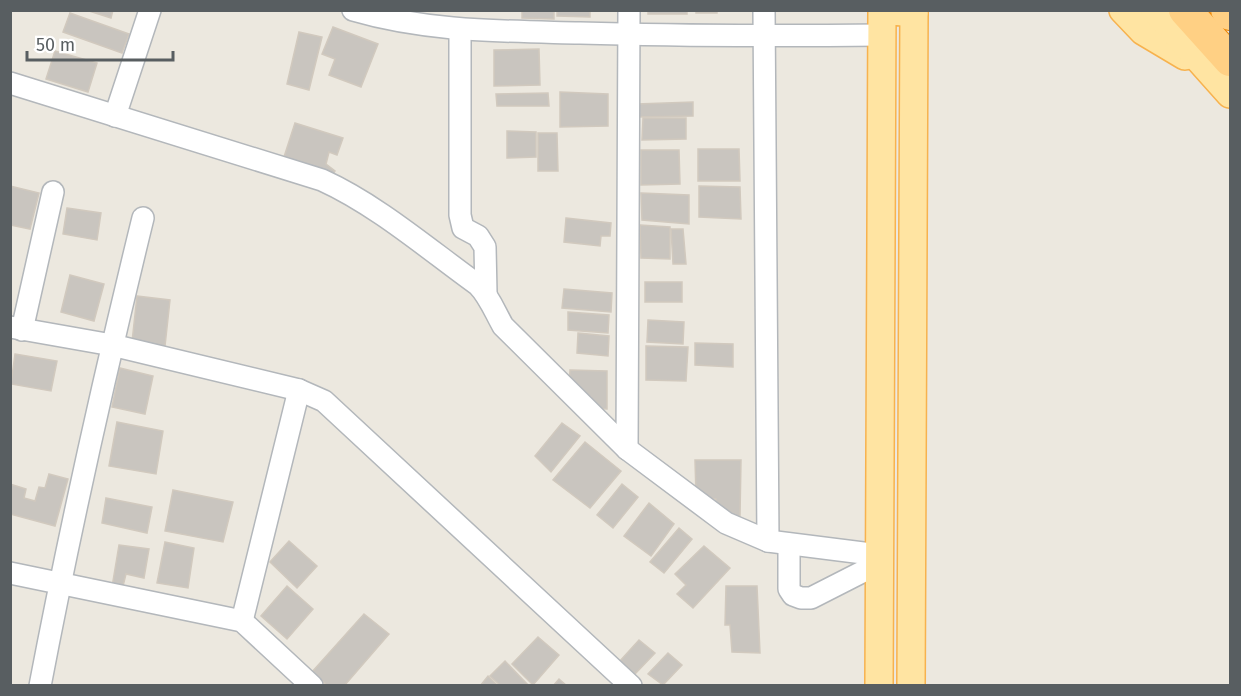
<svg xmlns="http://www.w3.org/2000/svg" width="1241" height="696" viewBox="0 0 1241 696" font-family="'Fira Sans',sans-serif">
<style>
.building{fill:#c9c5bf;stroke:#d1c9be;stroke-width:1.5}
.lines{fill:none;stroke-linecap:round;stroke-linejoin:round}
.minor-casing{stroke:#b3b7bb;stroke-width:24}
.major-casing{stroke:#f7b24e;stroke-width:30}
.highway-casing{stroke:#ec8400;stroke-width:34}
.minor{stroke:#fff;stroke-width:21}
.major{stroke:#ffe4a2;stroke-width:27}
.highway{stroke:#ffd084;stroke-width:32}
</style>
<rect width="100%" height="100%" fill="#ece8df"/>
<g class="building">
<path d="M86,10H113L111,18Z"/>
<path d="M522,10H554V19L522,18Z"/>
<path d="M557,10H590V17L557,16Z"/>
<rect x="648" y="10" width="39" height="4"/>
<rect x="696" y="10" width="21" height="3"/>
<path d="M70,13L129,34L122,53L63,32Z"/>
<path d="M333,27L378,44L361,87L329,75L335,59L322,54Z"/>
<path d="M299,32L322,37L309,90L287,84Z"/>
<path d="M539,49L540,85L494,86V50Z"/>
<path d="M55,51L97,63L88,92L46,79Z"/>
<path d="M560,92L608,94V126L560,127Z"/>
<path d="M548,93L549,106H497L496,94Z"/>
<path d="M693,102V116L636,117L637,104Z"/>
<path d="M643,118H686V139L642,140Z"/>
<path d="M295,123L343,138L337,155L329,152L326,164L335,171L332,176L283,160Z"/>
<path d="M507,131L536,132V157L507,158Z"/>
<path d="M538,133H557L558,171H538Z"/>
<path d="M698,149H739L740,181H698Z"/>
<path d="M641,150H679L680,184L641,185Z"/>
<path d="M10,186L39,193L30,229L10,225Z"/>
<path d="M699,186L740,187L741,219L699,217Z"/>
<path d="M641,193L689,195V224L642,220Z"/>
<path d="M67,208L101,213L97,240L63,234Z"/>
<path d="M566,218L611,223L610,236H601L600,246L564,242Z"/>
<path d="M640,225L670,227V259L641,258Z"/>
<path d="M671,229H683L686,264H673Z"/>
<path d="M70,275L104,284L94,321L61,312Z"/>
<rect x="645" y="282" width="37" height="20"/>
<path d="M564,289L612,293L611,312L562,308Z"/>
<path d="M137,296L170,300L165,346L132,342Z"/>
<path d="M568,312L609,315L608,333L568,330Z"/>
<path d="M648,320L684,322L683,344L647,342Z"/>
<path d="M578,333L609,336L608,356L577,353Z"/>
<path d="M695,343L733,344V367L695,365Z"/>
<path d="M646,346L688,347L686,381L646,380Z"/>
<path d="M15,354L57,361L51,391L11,384Z"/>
<path d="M120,368L153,376L145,414L112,407Z"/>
<path d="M570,370L607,371V409L591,408V397L580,395L569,387Z"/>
<path d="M117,422L163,431L156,474L109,466Z"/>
<path d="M562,423L580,436L551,472L535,456Z"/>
<path d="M585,442L621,471L590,508L553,480Z"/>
<path d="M695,460H741L740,516H726L716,510V499L706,498L696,495Z"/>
<path d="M49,474L68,479L55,526L10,514V484L26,489L24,498L35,501L39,487L45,488Z"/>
<path d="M622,484L638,497L613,528L597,515Z"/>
<path d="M173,490L233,502L223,542L165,531Z"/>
<path d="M106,498L152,507L147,533L102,523Z"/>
<path d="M649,503L674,524L651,556L624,536Z"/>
<path d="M679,528L692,539L664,573L650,562Z"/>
<path d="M289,541L317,566L297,588L270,562Z"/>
<path d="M165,542L194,548L188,588L157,583Z"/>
<path d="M119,545L149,549L144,578L126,574L122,590L112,587Z"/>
<path d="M704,546L730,568L693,608L677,594L686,585L675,574Z"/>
<path d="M287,586L313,609L287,639L261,616Z"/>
<path d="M726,586H757L760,653L732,652L730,625H725Z"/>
<path d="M364,614L389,634L344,686H328L312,672Z"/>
<path d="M538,637L559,655L533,685L512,664Z"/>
<path d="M639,640L655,653L635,674L620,661Z"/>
<path d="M668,653L682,665L663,685L648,674Z"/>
<path d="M505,661L529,686H501L490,676Z"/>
<path d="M488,676L498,686H480Z"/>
<path d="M559,679L567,686H553Z"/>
</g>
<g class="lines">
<defs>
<g id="minor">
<path d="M353,10C428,32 503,31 580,33C681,36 781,36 882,35"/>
<path d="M764,10L768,541"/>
<path d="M460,30V215L463,228L478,236L485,247L486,293"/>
<path d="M10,83L322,180C377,205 428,249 478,285C489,296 495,312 503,326L627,449L726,523L768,541L879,555"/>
<path d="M115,116L150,10"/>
<path d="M10,327L112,345L299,390L324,401L631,686"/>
<path d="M22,330L53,192"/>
<path d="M627,449L629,10"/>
<path d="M789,544V589L793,595L801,598H811L864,571L879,567"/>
<path d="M10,573L242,621L312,686"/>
<path d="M242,621L299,390"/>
<path d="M40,686C70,529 105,373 143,218"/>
</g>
<g id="major">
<path d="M1123,10L1143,31L1185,56"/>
<path d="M1155,10L1230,94"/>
<path d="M879,686L882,10L914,13"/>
<path d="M911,686L914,10"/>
</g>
<g id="highway">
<path d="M1185,10L1230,60"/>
<path d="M1227,10L1230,14"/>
</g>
</defs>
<use href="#minor" class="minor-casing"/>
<use href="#major" class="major-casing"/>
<use href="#highway" class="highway-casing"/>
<use href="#minor" class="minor"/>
<use href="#major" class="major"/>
<use href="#highway" class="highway"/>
</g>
<rect width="1241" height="696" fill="none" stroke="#585e61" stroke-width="24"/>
<path d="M27 51v9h146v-9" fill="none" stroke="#585e61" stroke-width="3"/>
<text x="36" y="51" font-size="18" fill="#585e61" stroke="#ffffff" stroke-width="4.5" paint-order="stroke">50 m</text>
</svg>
